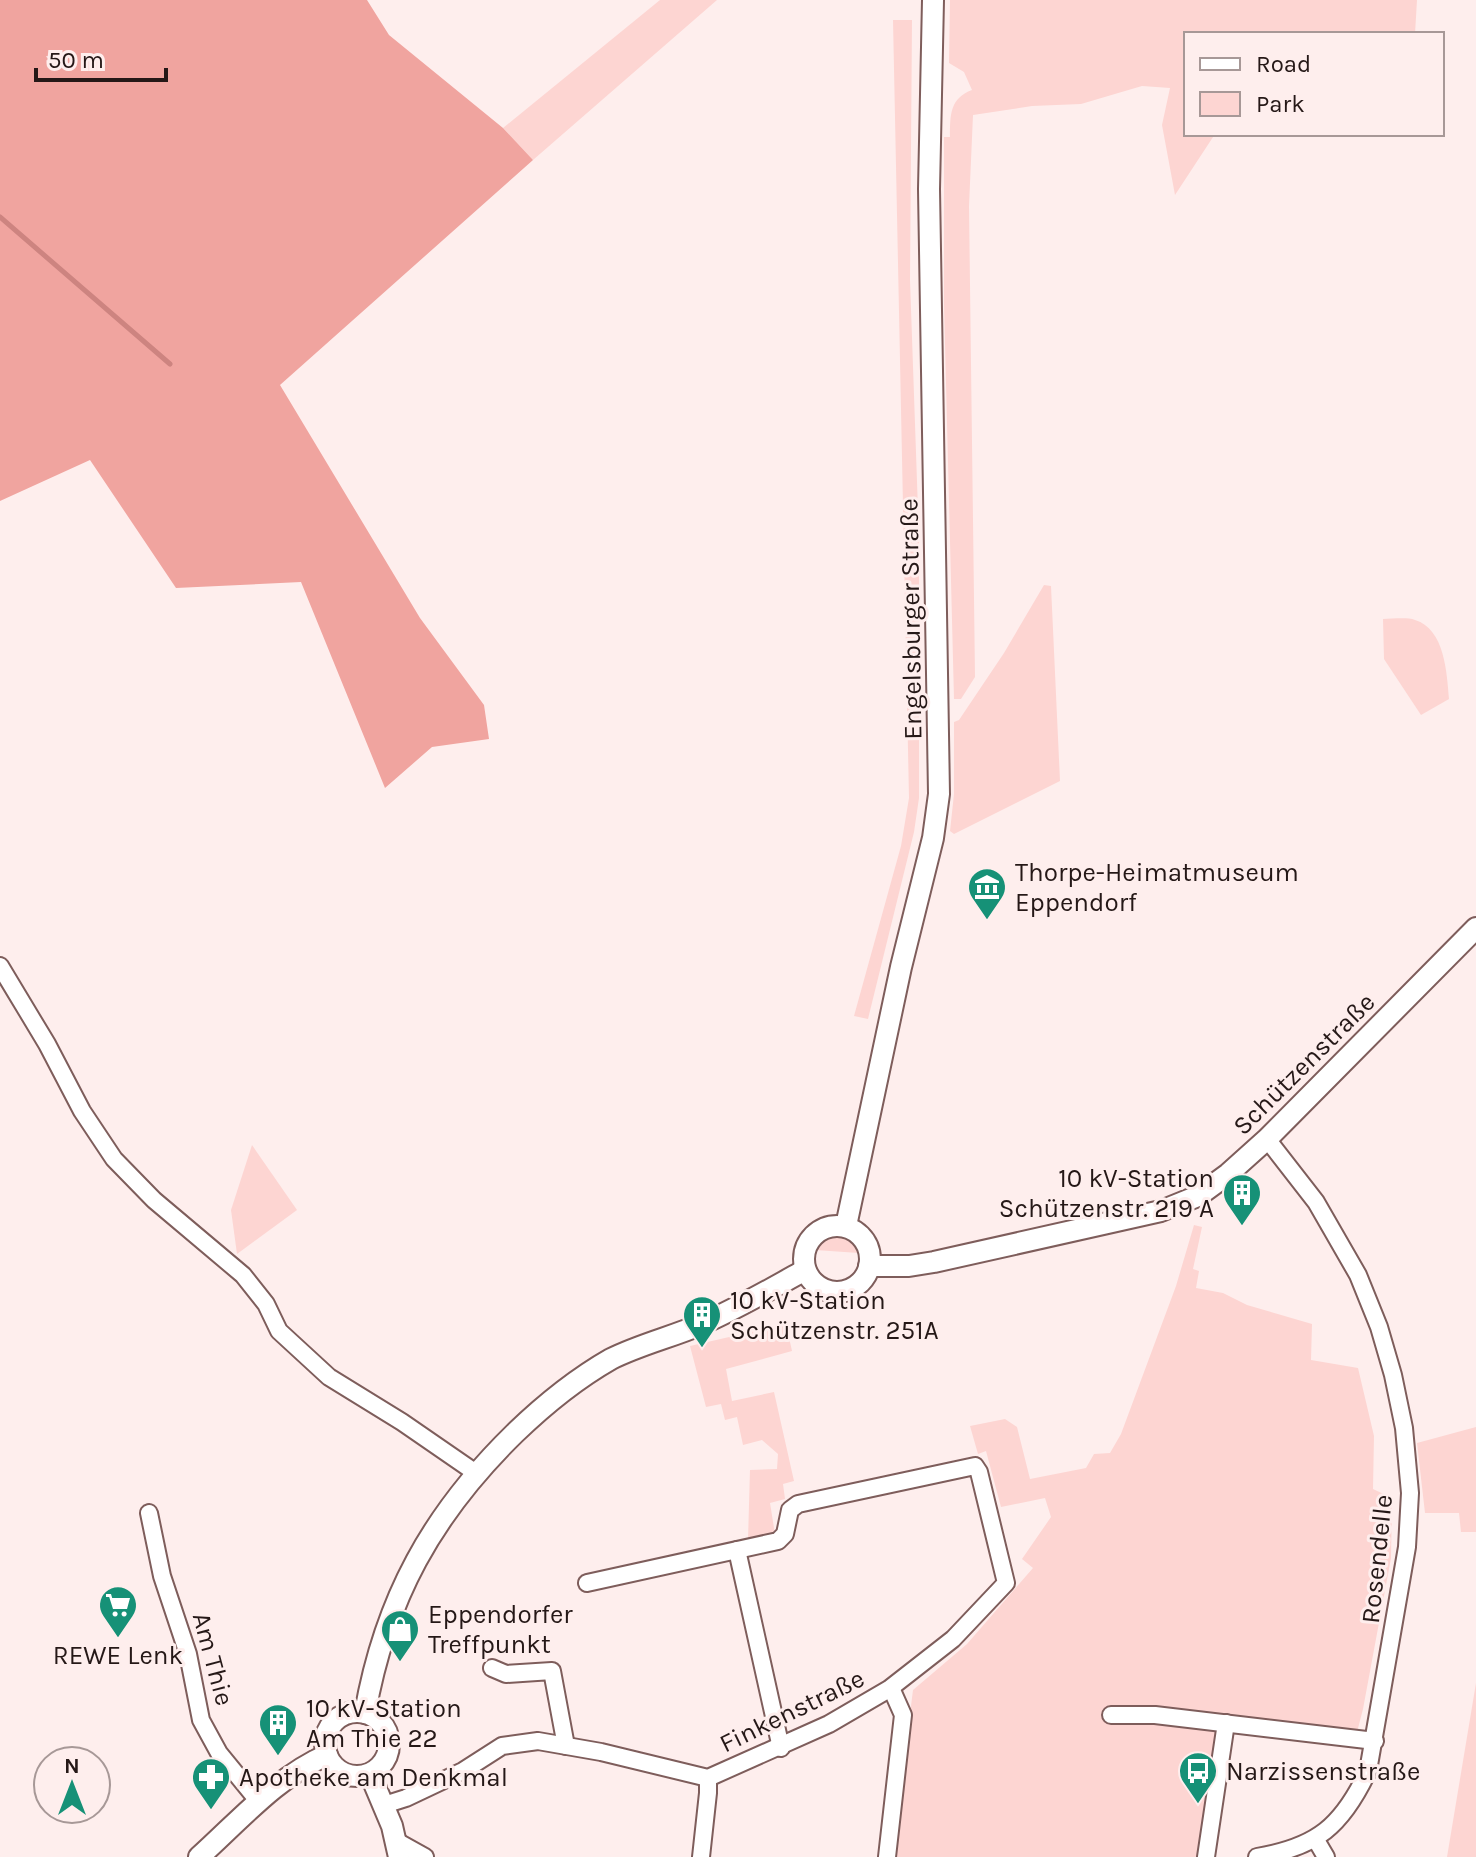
<svg xmlns="http://www.w3.org/2000/svg" width="1476" height="1857" viewBox="0 0 1476 1857" font-family="Karla,sans-serif">
<style>
.green{fill:#fdd5d2}
.forest{fill:#f0a49f}
.lines{fill:none;stroke-linecap:round;stroke-linejoin:round}
.stream{stroke:#cd8480;stroke-width:5}
.minor-casing{stroke:#7e5d5b;stroke-width:20}
.tertiary-casing{stroke:#7e5d5b;stroke-width:24}
.minor{stroke:#fff;stroke-width:16}
.tertiary{stroke:#fff;stroke-width:20}
.labels{text-anchor:middle;dominant-baseline:central;stroke-width:6;stroke-linejoin:round;paint-order:stroke}
.street-label{font-size:26px;fill:#251817;stroke:#feeeed}
.poi-label{font-size:26px;fill:#251817;stroke:#feeeed;text-anchor:start}
</style>
<rect width="100%" height="100%" fill="#feeeed"/>
<g class="green">
<path d="M660,0H717L533,160L503,128Z"/>
<path d="M950,0H1417L1415,34H1186V134H1215L1175,195L1162,125L1170,88L1142,86L1081,104L1032,106L973,115L969,206L975,677L961,699H954L944,304V137H950C950,115 950,98 972,90L964,72L949,63Z"/>
<path d="M893,20H912L910,280L919,539V798L914,832L868,1019L854,1016L901,846L909,798Z"/>
<path d="M1044,585L1051,586L1060,781L954,834L950,831L954,794V722L959,720L1004,653Z"/>
<path d="M1383,619C1392,619 1407,617 1415,620C1445,629 1447,674 1449,699L1421,715L1384,659Z"/>
<path d="M252,1145L297,1210L237,1254L231,1210Z"/>
<path d="M1194,1225L1202,1227L1193,1269L1199,1271L1196,1288L1223,1293L1247,1305L1312,1324L1311,1360L1358,1368L1374,1436L1373,1489L1392,1498L1391,1558L1363,1709L1356,1736L1222,1720L1201,1857H892L913,1690L967,1644L1033,1568L1022,1559L1051,1517L1045,1498L1001,1507L986,1451L978,1454L970,1426L1005,1419L1017,1427L1030,1479L1086,1468L1094,1454L1110,1453L1121,1434L1176,1286Z"/>
<path d="M834,1235L851,1239L859,1253L815,1250L825,1238Z"/>
<path d="M786,1324L792,1351L726,1369L732,1401L774,1392L794,1481L783,1484L785,1499L770,1503L775,1534L748,1540L750,1470L777,1469L778,1454L762,1440L743,1445L737,1417L725,1420L721,1404L706,1407L690,1346Z"/>
<path d="M1476,1427V1532H1461L1459,1513H1425L1417,1443Z"/>
<path d="M1476,1683V1857H1447Z"/>
</g>
<path class="forest" d="M0,0H367L389,35L503,128L533,160L280,385L420,618L484,705L489,739L432,747L385,788L301,582L176,588L90,460L0,501Z"/>
<g class="lines">
<path class="stream" d="M0,217L170,364"/>
<defs>
<g id="minor">
<path d="M0,966L47,1044L82,1111L114,1159L154,1200L243,1275L266,1304L279,1331L329,1377L402,1422L476,1473"/>
<path d="M149,1513L162,1576L188,1654L201,1720L219,1753L259,1802"/>
<path d="M737,1550L781,1748"/>
<path d="M492,1668L506,1674L552,1671L566,1746"/>
<path d="M1111,1715H1155L1375,1741"/>
<path d="M384,1805L406,1798L463,1771L502,1746L538,1741L601,1752L708,1778L829,1724L889,1689L953,1639L1006,1583L979,1472L975,1466L798,1504L790,1510L785,1534L778,1541L587,1583"/>
<path d="M1316,1840L1326,1857"/>
<path d="M398,1842L425,1857"/>
<path d="M701,1857L708,1793V1778"/>
<path d="M887,1857L903,1715L891,1688"/>
<path d="M1206,1857L1226,1723"/>
<path d="M1257,1857C1317,1847 1342,1826 1368,1771L1407,1547L1410,1493L1404,1428L1393,1375L1379,1327L1358,1275L1316,1202L1267,1139"/>
</g>
<g id="tertiary">
<circle cx="837" cy="1259" r="33"/>
<path d="M846,1226L901,967L933,838L939,794L929,189L933,0"/>
<path d="M869,1266H909L934,1262L1161,1211L1198,1196L1228,1174L1267,1139L1476,928"/>
<circle cx="357" cy="1744" r="32"/>
<path d="M365,1713C385,1599 432,1514 515,1433C544,1405 576,1379 611,1359C641,1344 672,1337 702,1324C738,1308 771,1289 805,1270"/>
<path d="M370,1774L392,1826L399,1857"/>
<path d="M199,1857C238,1822 278,1776 327,1755"/>
</g>
</defs>
<use href="#minor" class="minor-casing"/>
<use href="#tertiary" class="tertiary-casing"/>
<use href="#minor" class="minor"/>
<use href="#tertiary" class="tertiary"/>
</g>
<defs>
<symbol id="museum-pin" viewBox="-11 -11 22 30"><path d="M0 17L-7.5 6A9.5 9.5 0 1 1 7.5 6Z" fill="#169177" stroke="#feeeed"/><path d="M0-6L6-3V-2H-6V-3ZM-5-1h2V3h-2ZM-1-1h2V3h-2ZM3-1h2V3H3ZM-6 4H6V6H-6Z" fill="#fff"/></symbol>
<symbol id="building-pin" viewBox="-11 -11 22 30"><path d="M0 17L-7.5 6A9.5 9.5 0 1 1 7.5 6Z" fill="#169177" stroke="#feeeed"/><path d="M-4-6H4V6H1V3H-1V6H-4ZM-2.5-4.3h1.7v1.8h-1.7ZM.8-4.3h1.7v1.8H.8ZM-2.5-1h1.7V.8h-1.7ZM.8-1h1.7V.8H.8Z" fill="#fff"/></symbol>
<symbol id="supermarket-pin" viewBox="-11 -11 22 30"><path d="M0 17L-7.5 6A9.5 9.5 0 1 1 7.5 6Z" fill="#169177" stroke="#feeeed"/><path d="M-6-5.5h2.5l.6 2H6L4.5 2H-2.5L-4.4-4H-6ZM-1.5 3.2a1.3 1.3 0 1 0 .1 0ZM3 3.2a1.3 1.3 0 1 0 .1 0Z" fill="#fff"/></symbol>
<symbol id="shop-pin" viewBox="-11 -11 22 30"><path d="M0 17L-7.5 6A9.5 9.5 0 1 1 7.5 6Z" fill="#169177" stroke="#feeeed"/><path d="M-5-2.5h2.3a2.7 3.5 0 0 1 5.4 0H5L5.5 6h-11ZM-1.5-2.5h3a1.5 2.3 0 0 0-3 0Z" fill="#fff"/></symbol>
<symbol id="bus-pin" viewBox="-11 -11 22 30"><path d="M0 17L-7.5 6A9.5 9.5 0 1 1 7.5 6Z" fill="#169177" stroke="#feeeed"/><path d="M-5-6H5V4H4V6H2V4H-2V6H-4V4H-5ZM-3.5-4V0h7V-4ZM-3.5 1.2v1.5H-2V1.2ZM2 1.2v1.5H3.5V1.2Z" fill="#fff"/></symbol>
<symbol id="pharmacy-pin" viewBox="-11 -11 22 30"><path d="M0 17L-7.5 6A9.5 9.5 0 1 1 7.5 6Z" fill="#169177" stroke="#feeeed"/><path d="M-2-6h4v4h4v4h-4v4h-4v-4h-4v-4h4Z" fill="#fff"/></symbol>
</defs>
<g fill-rule="evenodd">
<use href="#museum-pin" x="965" y="865" width="44" height="60"/>
<use href="#building-pin" x="1220" y="1171" width="44" height="60"/>
<use href="#building-pin" x="680" y="1293" width="44" height="60"/>
<use href="#supermarket-pin" x="96" y="1583" width="44" height="60"/>
<use href="#shop-pin" x="378" y="1607" width="44" height="60"/>
<use href="#building-pin" x="256" y="1701" width="44" height="60"/>
<use href="#bus-pin" x="1176" y="1749" width="44" height="60"/>
<use href="#pharmacy-pin" x="189" y="1755" width="44" height="60"/>
</g>
<g class="labels">
<g class="street-label">
<text transform="translate(911 619) rotate(-91)">Engelsburger Straße</text>
<text transform="translate(1304 1064) rotate(-45)">Schützenstraße</text>
<text transform="translate(1377 1559) rotate(-84)">Rosendelle</text>
<text transform="translate(213 1659) rotate(75)">Am Thie</text>
<text transform="translate(792 1711) rotate(-26)">Finkenstraße</text>
</g>
<g class="poi-label">
<text x="1015" y="872">Thorpe-Heimatmuseum<tspan x="1015" dy="30">Eppendorf</tspan></text>
<text x="1214" y="1178" text-anchor="end">10 kV-Station<tspan x="1214" dy="30">Schützenstr. 219 A</tspan></text>
<text x="730" y="1300">10 kV-Station<tspan x="730" dy="30">Schützenstr. 251A</tspan></text>
<text x="428" y="1614">Eppendorfer<tspan x="428" dy="30">Treffpunkt</tspan></text>
<text x="118" y="1655" text-anchor="middle">REWE Lenk</text>
<text x="306" y="1708">10 kV-Station<tspan x="306" dy="30">Am Thie 22</tspan></text>
<text x="1226" y="1771">Narzissenstraße</text>
<text x="239" y="1777">Apotheke am Denkmal</text>
</g>
</g>
<rect x="1184" y="32" width="260" height="104" fill="#feeeed" stroke="#a79897" stroke-width="2"/>
<rect x="1200" y="58" width="40" height="12" fill="#ffffff" stroke="#a79897" stroke-width="2"/>
<text x="1256" y="72" font-size="24" fill="#251817">Road</text>
<rect x="1200" y="92" width="40" height="24" fill="#fdd5d2" stroke="#a79897" stroke-width="2"/>
<text x="1256" y="112" font-size="24" fill="#251817">Park</text>
<g transform="translate(72 1785)"><circle r="38" fill="#feeeed" stroke="#a79897" stroke-width="2"/>
<path d="M0-6L14 30L0 20L-14 30Z" fill="#169177"/>
<text y="-12" font-size="22" font-weight="bold" text-anchor="middle" fill="#251817">N</text>
</g>
<path d="M36 68v12h130v-12" fill="none" stroke="#251817" stroke-width="4"/>
<text x="48" y="68" font-size="24" fill="#251817" stroke="#feeeed" stroke-width="6" paint-order="stroke">50 m</text>
</svg>
